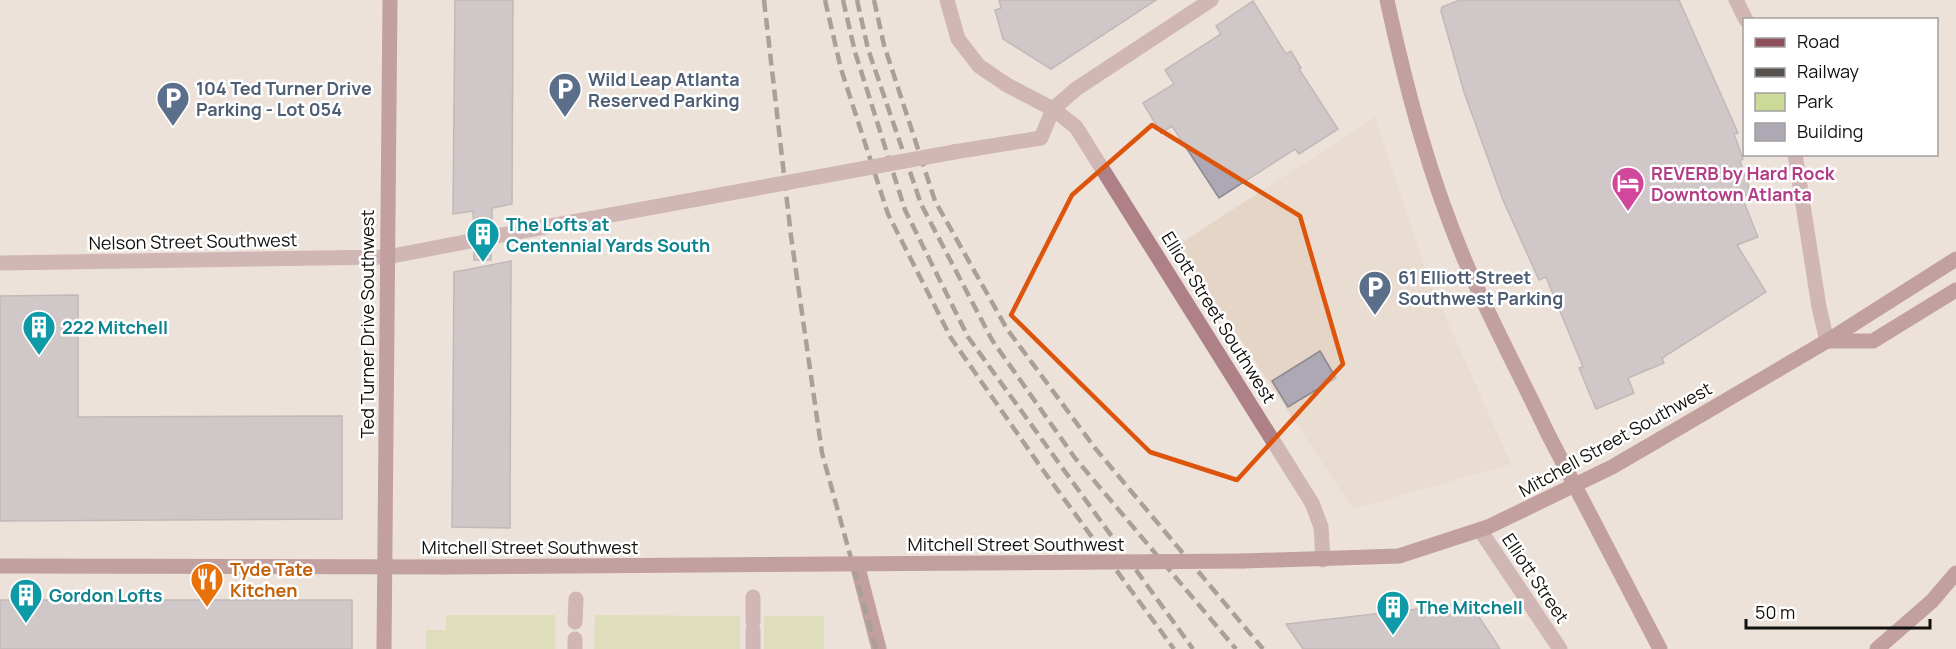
<svg xmlns="http://www.w3.org/2000/svg" width="1956" height="649" viewBox="0 0 1956 649" font-family="Manrope,sans-serif">
<style>
.built{fill:#e4d5c6}
.green{fill:#ccda99}
.building{fill:#ada8b3;stroke:#8c8892;stroke-width:1.5}
.lines{fill:none;stroke-linecap:round;stroke-linejoin:round}
.street{stroke:#ad8187;stroke-width:15}
.secondary{stroke:#8e505b;stroke-width:15}
.rail{stroke:#56514c;stroke-width:4.5;stroke-dasharray:12 6;stroke-linecap:butt}
.street-bridge{stroke:#ad8187;stroke-width:15}
.secondary-bridge{stroke:#8e505b;stroke-width:15}
.marked{fill:none;stroke:#dd550c;stroke-width:4.5;stroke-linejoin:round}
.labels{text-anchor:middle;dominant-baseline:central;stroke-width:5;stroke-linejoin:round;paint-order:stroke}
.service-label{font-size:18px;font-weight:bold;fill:#4e5e75;stroke:#fff;text-anchor:start}
.hotel-label{font-size:18px;font-weight:bold;fill:#b23c85;stroke:#fff;text-anchor:start}
.culture-label{font-size:18px;font-weight:bold;fill:#0d838f;stroke:#fff;text-anchor:start}
.street-label{font-size:18px;fill:#13100d;stroke:#fff}
.food-label{font-size:18px;font-weight:bold;fill:#c56008;stroke:#fff;text-anchor:start}
</style>
<rect width="100%" height="100%" fill="#ece2d9"/>
<path class="built" d="M1375,117L1429,280L1511,464L1353,509L1178,245Z"/>
<g class="green">
<path d="M446,615H555V649H426V630H446Z"/>
<path d="M595,615L740,616V649H594Z"/>
<rect x="764" y="616" width="60" height="33"/>
</g>
<g class="building">
<path d="M455,0H513L512,204L492,208V227L474,230L473,211L453,214Z"/>
<path d="M999,0H1156L1051,69L1003,39L995,10L1001,8Z"/>
<path d="M1460,0H1679L1738,133L1734,134L1743,159L1740,161L1751,193L1742,197L1758,237L1737,245L1766,292L1662,358L1664,363L1628,378L1634,393L1596,409L1579,368L1583,367L1546,277L1539,280L1503,200L1464,92L1441,11L1442,7Z"/>
<path d="M1253,1L1286,54L1291,51L1301,68L1299,69L1338,129L1299,154L1295,149L1219,198L1172,126L1161,133L1143,103L1174,84L1165,70L1221,34L1216,26Z"/>
<path d="M491,247V260H474V250Z"/>
<path d="M511,261L510,528L452,527L454,272Z"/>
<path d="M78,295V417L342,416V519L0,521V296Z"/>
<path d="M1320,351L1336,378L1288,407L1272,381Z"/>
<rect x="0" y="600" width="352" height="49"/>
<path d="M1470,603L1500,649H1303L1286,624Z"/>
</g>
<g class="lines">
<g class="street">
<path d="M947,0L958,39L979,66L1007,85L1053,109L1076,127L1312,503L1321,527L1323,560"/>
<path d="M1736,0L1746,20"/>
<path d="M954,152L1041,138L1053,109L1076,89L1211,0"/>
<path d="M1795,154L1819,307L1827,341"/>
<path d="M0,263L387,257L512,233"/>
<path d="M1480,530L1560,649"/>
<path d="M753,597V622"/>
<path d="M575,622L576,599"/>
<path d="M575,639V649"/>
<path d="M753,649V630"/>
</g>
<g class="secondary">
<path d="M1387,0C1407,92 1431,183 1469,270C1493,325 1522,379 1548,434"/>
<path d="M1827,341H1873L1956,290"/>
<path d="M1243,561L1399,556L1488,527L1612,467L1655,442L1827,341L1956,259"/>
<path d="M857,564L879,649"/>
<path d="M0,566L445,567"/>
<path d="M384,649L390,0"/>
<path d="M1877,649L1932,601L1956,573"/>
</g>
<g class="rail">
<path d="M764,0L791,236L822,453L876,649"/>
<path d="M825,0L841,69L888,214L951,338L1040,466L1174,649"/>
<path d="M843,0L855,52L905,210L968,337L1193,649"/>
<path d="M857,0L868,49L921,204L992,340L1075,458L1236,649"/>
<path d="M874,0L884,45L935,201L1007,329L1095,448L1263,649"/>
</g>
<path class="street-bridge" d="M512,233L954,152"/>
<g class="secondary-bridge">
<path d="M1548,434L1660,649"/>
<path d="M445,567L1243,561"/>
</g>
</g>
<path d="M0 0H1956V649H0ZM1152,125L1300,216L1343,364L1237,480L1150,452L1011,315L1072,195Z" fill="#ece2d9" fill-opacity=".55" fill-rule="evenodd"/>
<path class="marked" d="M1152,125L1300,216L1343,364L1237,480L1150,452L1011,315L1072,195Z"/>
<defs>
<symbol id="parking-pin" viewBox="-11 -11 22 30"><path d="M0 17L-7.5 6A9.5 9.5 0 1 1 7.5 6Z" fill="#5c6f8a" stroke="#fff"/><path d="M-3.5-5.5H1a3.5 3.5 0 0 1 0 7H-1V5.5H-3.5ZM-1-3.4V-.6H.8a1.4 1.4 0 0 0 0-2.8Z" fill="#fff"/></symbol>
<symbol id="hotel-pin" viewBox="-11 -11 22 30"><path d="M0 17L-7.5 6A9.5 9.5 0 1 1 7.5 6Z" fill="#d1479c" stroke="#fff"/><path d="M-6-4.5h1.5V1H6V5H4.5V3h-9V5H-6ZM-4 0a1.8 1.8 0 1 1 3.6 0ZM.5 0V-2.5h3Q6-2.5 6 0Z" fill="#fff"/></symbol>
<symbol id="building-pin" viewBox="-11 -11 22 30"><path d="M0 17L-7.5 6A9.5 9.5 0 1 1 7.5 6Z" fill="#0f9aa8" stroke="#fff"/><path d="M-4-6H4V6H1V3H-1V6H-4ZM-2.5-4.3h1.7v1.8h-1.7ZM.8-4.3h1.7v1.8H.8ZM-2.5-1h1.7V.8h-1.7ZM.8-1h1.7V.8H.8Z" fill="#fff"/></symbol>
<symbol id="restaurant-pin" viewBox="-11 -11 22 30"><path d="M0 17L-7.5 6A9.5 9.5 0 1 1 7.5 6Z" fill="#e8710a" stroke="#fff"/><path d="M-5-6h1v4h1v-4h1v4h1v-4h1v5L-1.5 .5V6h-2V.5L-5-1ZM5-6V6H3V1.5H1.5Q1.5-4 5-6Z" fill="#fff"/></symbol>
</defs>
<g fill-rule="evenodd">
<use href="#parking-pin" x="546" y="70" width="38" height="52"/>
<use href="#parking-pin" x="154" y="79" width="38" height="52"/>
<use href="#hotel-pin" x="1609" y="164" width="38" height="52"/>
<use href="#building-pin" x="464" y="215" width="38" height="52"/>
<use href="#parking-pin" x="1356" y="268" width="38" height="52"/>
<use href="#building-pin" x="20" y="308" width="38" height="52"/>
<use href="#restaurant-pin" x="188" y="560" width="38" height="52"/>
<use href="#building-pin" x="7" y="576" width="38" height="52"/>
<use href="#building-pin" x="1374" y="588" width="38" height="52"/>
</g>
<g class="labels">
<g class="service-label">
<text x="588" y="79">Wild Leap Atlanta<tspan x="588" dy="21">Reserved Parking</tspan></text>
<text x="196" y="88">104 Ted Turner Drive<tspan x="196" dy="21">Parking - Lot 054</tspan></text>
<text x="1398" y="277">61 Elliott Street<tspan x="1398" dy="21">Southwest Parking</tspan></text>
</g>
<g class="hotel-label">
<text x="1651" y="173">REVERB by Hard Rock<tspan x="1651" dy="21">Downtown Atlanta</tspan></text>
</g>
<g class="culture-label">
<text x="506" y="224">The Lofts at<tspan x="506" dy="21">Centennial Yards South</tspan></text>
<text x="62" y="327">222 Mitchell</text>
<text x="49" y="595">Gordon Lofts</text>
<text x="1416" y="607">The Mitchell</text>
</g>
<g class="street-label">
<text transform="translate(193 241) rotate(-1)">Nelson Street Southwest</text>
<text transform="translate(1219 317) rotate(58)">Elliott Street Southwest</text>
<text transform="translate(367 324) rotate(-90)">Ted Turner Drive Southwest</text>
<text transform="translate(1615 439) rotate(-29)">Mitchell Street Southwest</text>
<text x="1016" y="544">Mitchell Street Southwest</text>
<text x="530" y="547">Mitchell Street Southwest</text>
<text transform="translate(1536 578) rotate(56)">Elliott Street</text>
</g>
<g class="food-label">
<text x="230" y="569">Tyde Tate<tspan x="230" dy="21">Kitchen</tspan></text>
</g>
</g>
<rect x="1743" y="18" width="195" height="138" fill="#ffffff" stroke="#a19f9e" stroke-width="1.5"/>
<rect x="1755" y="38" width="30" height="9" fill="#8e505b" stroke="#a19f9e" stroke-width="1.5"/>
<text x="1797" y="48" font-size="18" fill="#13100d">Road</text>
<rect x="1755" y="68" width="30" height="9" fill="#56514c" stroke="#a19f9e" stroke-width="1.5"/>
<text x="1797" y="78" font-size="18" fill="#13100d">Railway</text>
<rect x="1755" y="93" width="30" height="18" fill="#ccda99" stroke="#a19f9e" stroke-width="1.5"/>
<text x="1797" y="108" font-size="18" fill="#13100d">Park</text>
<rect x="1755" y="123" width="30" height="18" fill="#ada8b3" stroke="#a19f9e" stroke-width="1.5"/>
<text x="1797" y="138" font-size="18" fill="#13100d">Building</text>
<path d="M1746 619v9h184v-9" fill="none" stroke="#13100d" stroke-width="3"/>
<text x="1755" y="619" font-size="18" fill="#13100d" stroke="#ffffff" stroke-width="4.5" paint-order="stroke">50 m</text>
</svg>
